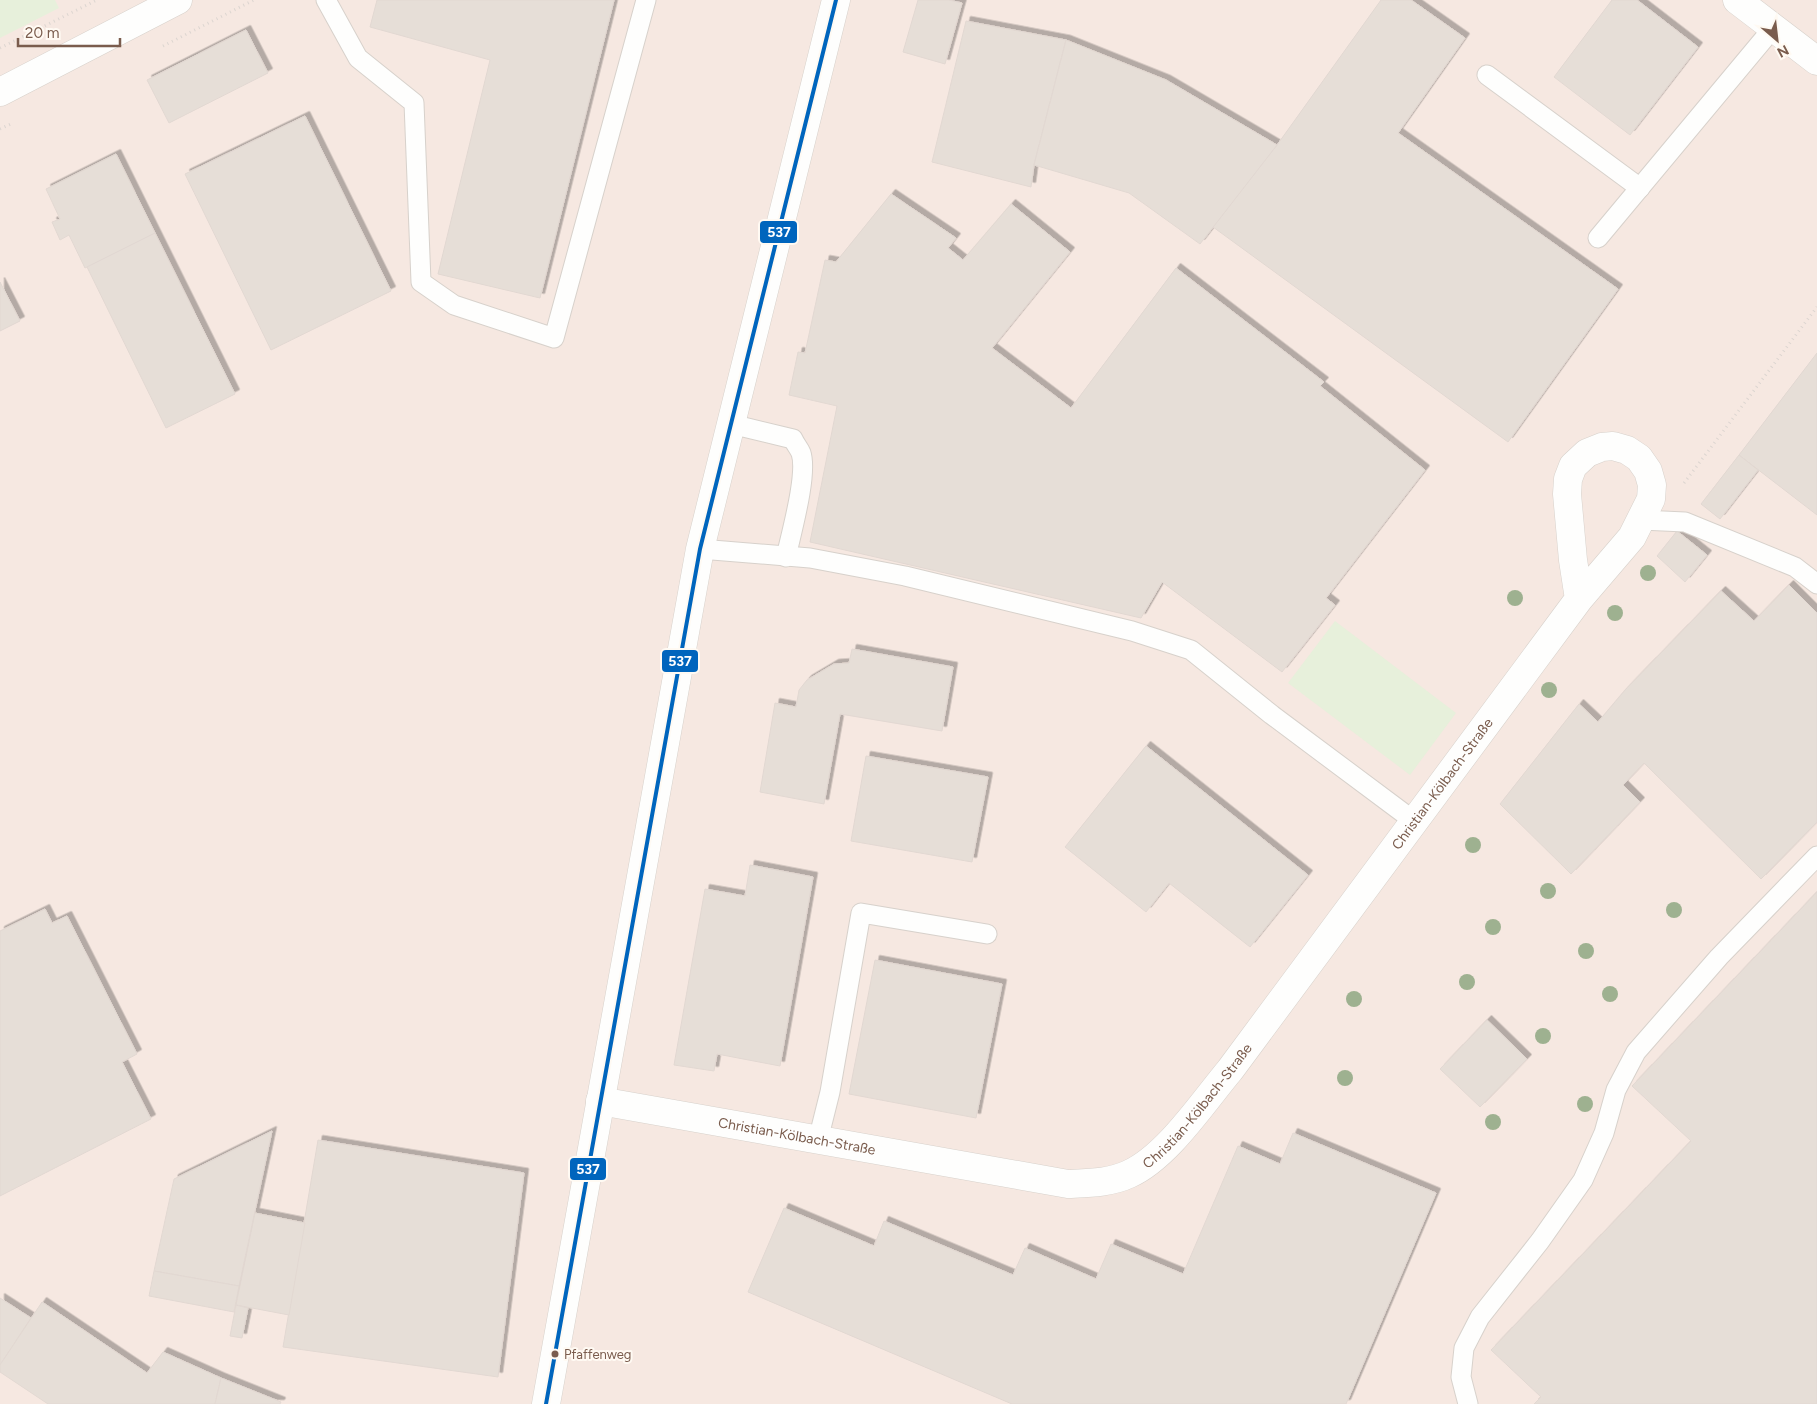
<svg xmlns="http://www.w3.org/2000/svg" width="1817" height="1404" viewBox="0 0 1817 1404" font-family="Figtree,sans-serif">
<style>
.commercial{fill:#f6e8e1}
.green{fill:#e7f0db}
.building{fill:#e6ded7;stroke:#e2d8d2;filter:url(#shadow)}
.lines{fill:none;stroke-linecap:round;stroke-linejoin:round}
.service-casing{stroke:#d7d1cb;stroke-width:21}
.minor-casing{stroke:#d7d1cb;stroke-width:29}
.path{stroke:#dcd5d0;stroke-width:3;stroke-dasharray:1 4;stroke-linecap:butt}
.service{stroke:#fefefd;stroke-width:19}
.minor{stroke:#fefefd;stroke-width:28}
.bus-1-casing{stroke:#fffaf3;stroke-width:8}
.bus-1{stroke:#0065bd;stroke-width:4}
.tree{fill:#9eb190}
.bus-dot{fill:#7a5c4d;stroke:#fffaf3;stroke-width:2}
.labels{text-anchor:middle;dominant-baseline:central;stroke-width:4;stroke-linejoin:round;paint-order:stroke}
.bus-label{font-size:13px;fill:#7a5c4d;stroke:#fffaf3;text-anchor:start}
.street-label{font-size:14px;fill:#7a5c4d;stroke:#fffaf3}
.line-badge{stroke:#fffaf3;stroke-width:2}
.badge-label{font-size:14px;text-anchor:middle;font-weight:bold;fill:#fff}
</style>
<defs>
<filter id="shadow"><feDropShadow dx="4.5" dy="-4.5" stdDeviation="0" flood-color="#0004"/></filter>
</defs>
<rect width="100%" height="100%" fill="#f9f5f0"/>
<rect class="commercial" x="0" y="0" width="1817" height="1404"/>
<g class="green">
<path d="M0,0H55L59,8L0,38Z"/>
<path d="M1335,621L1456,713L1410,775L1288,683Z"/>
</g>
<g class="building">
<path d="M377,0H614L540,298L438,274L490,60L370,27Z"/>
<path d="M918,0H949L962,3L945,64L903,52Z"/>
<path d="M1381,0H1411L1465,38L1398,133L1618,289L1508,442L1213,227L1277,145Z"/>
<path d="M1612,0H1637L1698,47L1630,135L1554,77Z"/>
<path d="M966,21L1066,40L1034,165L1031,187L932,162Z"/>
<path d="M246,30L268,73L169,123L147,80Z"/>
<path d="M1066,40L1166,80L1277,145L1200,244L1129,193L1034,165Z"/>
<path d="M305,116L391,291L271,350L185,174Z"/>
<path d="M116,154L155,233L85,268L69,235L60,240L52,222L60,219L46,189Z"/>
<path d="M891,194L956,238L948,248L963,260L1011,204L1070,252L992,348L1071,408L1176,268L1324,382L1320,386L1425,470L1326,598L1335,605L1282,672L1162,582L1141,618L810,542L837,406L789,395L798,352L805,353L825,260L836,262Z"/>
<path d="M155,233L235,394L166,428L87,267Z"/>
<path d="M0,282L20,321L0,331Z"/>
<path d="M1817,353V515L1739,455Z"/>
<path d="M1739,455L1758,470L1720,519L1701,504Z"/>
<path d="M1677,531L1707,555L1685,582L1657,556Z"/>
<path d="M1789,585L1817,613V822L1761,879L1644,763L1623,785L1640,802L1571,874L1500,804L1579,704L1598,722L1625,690L1721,591L1754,621Z"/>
<path d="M852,649L953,667L942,731L840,714L824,804L760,792L775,703L796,707L799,690L807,680L834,664L849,663Z"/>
<path d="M1146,746L1308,875L1250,947L1169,883L1146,912L1065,847Z"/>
<path d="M866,756L988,777L972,862L851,841Z"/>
<path d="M750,865L813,877L780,1066L717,1054L714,1071L674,1065L705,889L745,896Z"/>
<path d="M1817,892V1404H1534L1541,1397L1491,1350L1691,1141L1632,1086Z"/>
<path d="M45,909L52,923L67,916L137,1054L122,1062L151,1119L0,1196V931Z"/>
<path d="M875,960L1002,984L976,1118L849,1094Z"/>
<path d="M1487,1020L1527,1059L1480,1107L1440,1069Z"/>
<path d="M272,1131L239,1286L154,1271L174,1179Z"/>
<path d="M1293,1133L1436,1193L1346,1404H1012L748,1292L784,1208L874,1246L884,1221L1013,1275L1025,1248L1096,1279L1111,1244L1183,1274L1238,1146L1280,1164Z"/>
<path d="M318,1140L524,1173L498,1377L283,1347Z"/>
<path d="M255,1213L305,1223L289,1315L236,1305Z"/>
<path d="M154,1271L239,1286L234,1312L149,1296Z"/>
<path d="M0,1298L31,1318L0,1365Z"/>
<path d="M42,1302L147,1373L163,1352L221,1378L215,1404H48L0,1372V1365Z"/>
<path d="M236,1305L248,1308L242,1338L230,1336Z"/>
<path d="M221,1378L281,1402L280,1404H215Z"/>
</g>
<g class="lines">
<defs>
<g id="service">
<path d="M326,0L358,58L414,103L421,282L454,305L554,338L646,0"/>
<path d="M1487,75L1640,188"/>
<path d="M1598,238L1773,28"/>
<path d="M731,424L793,439C795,444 799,448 801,453C808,474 791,534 786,557"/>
<path d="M1641,520L1685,522L1795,567L1817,584"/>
<path d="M700,549L810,558L905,576L1132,631L1191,650L1272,715L1414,821"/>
<path d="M818,1140L830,1092L861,913L987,934"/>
<path d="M1468,1404L1461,1377L1464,1348L1480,1317L1540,1241L1583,1180L1604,1133L1616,1090L1636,1052L1719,957L1817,856"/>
</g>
<g id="minor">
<path d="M1737,0L1817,61"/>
<path d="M0,92L178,0"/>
<path id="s1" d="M600,1101L1068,1184C1088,1183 1110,1183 1129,1174C1167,1157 1203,1102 1230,1070L1579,599L1573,560L1567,494L1568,479L1573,466L1587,453L1602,447L1613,446L1627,450L1639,458L1648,471L1652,485L1651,499L1632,537L1579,599"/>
<path d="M546,1404L700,549L836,0"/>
</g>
</defs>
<use href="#service" class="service-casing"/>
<use href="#minor" class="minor-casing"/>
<g class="path">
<path d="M163,46L254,0"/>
<path d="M0,48L97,0"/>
<path d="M0,129L13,123"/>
<path d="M1684,483L1817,307"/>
</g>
<use href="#service" class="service"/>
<use href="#minor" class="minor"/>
<defs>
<path id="bus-1" d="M546,1404L700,549L836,0"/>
</defs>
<use href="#bus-1" class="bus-1-casing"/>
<use href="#bus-1" class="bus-1"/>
</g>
<g class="tree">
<circle cx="1648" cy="573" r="8"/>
<circle cx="1515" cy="598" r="8"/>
<circle cx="1615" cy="613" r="8"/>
<circle cx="1549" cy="690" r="8"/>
<circle cx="1473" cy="845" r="8"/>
<circle cx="1548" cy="891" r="8"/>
<circle cx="1674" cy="910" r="8"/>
<circle cx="1493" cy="927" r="8"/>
<circle cx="1586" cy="951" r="8"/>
<circle cx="1467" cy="982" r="8"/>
<circle cx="1610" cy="994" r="8"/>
<circle cx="1354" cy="999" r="8"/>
<circle cx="1543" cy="1036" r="8"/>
<circle cx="1345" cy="1078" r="8"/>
<circle cx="1585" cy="1104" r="8"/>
<circle cx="1493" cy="1122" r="8"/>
</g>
<circle class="bus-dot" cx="555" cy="1354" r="4.5"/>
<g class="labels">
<g class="bus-label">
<text x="564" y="1354">Pfaffenweg</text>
</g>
<g class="street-label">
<text stroke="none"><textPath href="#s1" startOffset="1040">Christian-Kölbach-Straße</textPath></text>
<text stroke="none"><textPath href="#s1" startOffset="635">Christian-Kölbach-Straße</textPath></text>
<text stroke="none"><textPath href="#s1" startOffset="200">Christian-Kölbach-Straße</textPath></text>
</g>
</g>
<g class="line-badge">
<rect x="759" y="220" width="39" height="24" rx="5" fill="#0065bd"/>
<rect x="661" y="649" width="38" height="24" rx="5" fill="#0065bd"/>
<rect x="569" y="1157" width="38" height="24" rx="5" fill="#0065bd"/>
</g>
<g class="badge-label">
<text x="779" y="237">537</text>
<text x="680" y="666">537</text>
<text x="588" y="1174">537</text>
</g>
<g transform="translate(1777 40) rotate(152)" stroke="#fffaf3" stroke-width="4" paint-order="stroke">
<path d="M0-4L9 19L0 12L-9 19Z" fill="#7a5c4d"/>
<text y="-8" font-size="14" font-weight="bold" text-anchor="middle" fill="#7a5c4d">N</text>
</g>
<path d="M18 38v8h102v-8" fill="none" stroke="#7a5c4d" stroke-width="2.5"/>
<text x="25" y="38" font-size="15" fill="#7a5c4d" stroke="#fffaf3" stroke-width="4" paint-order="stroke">20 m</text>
</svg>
